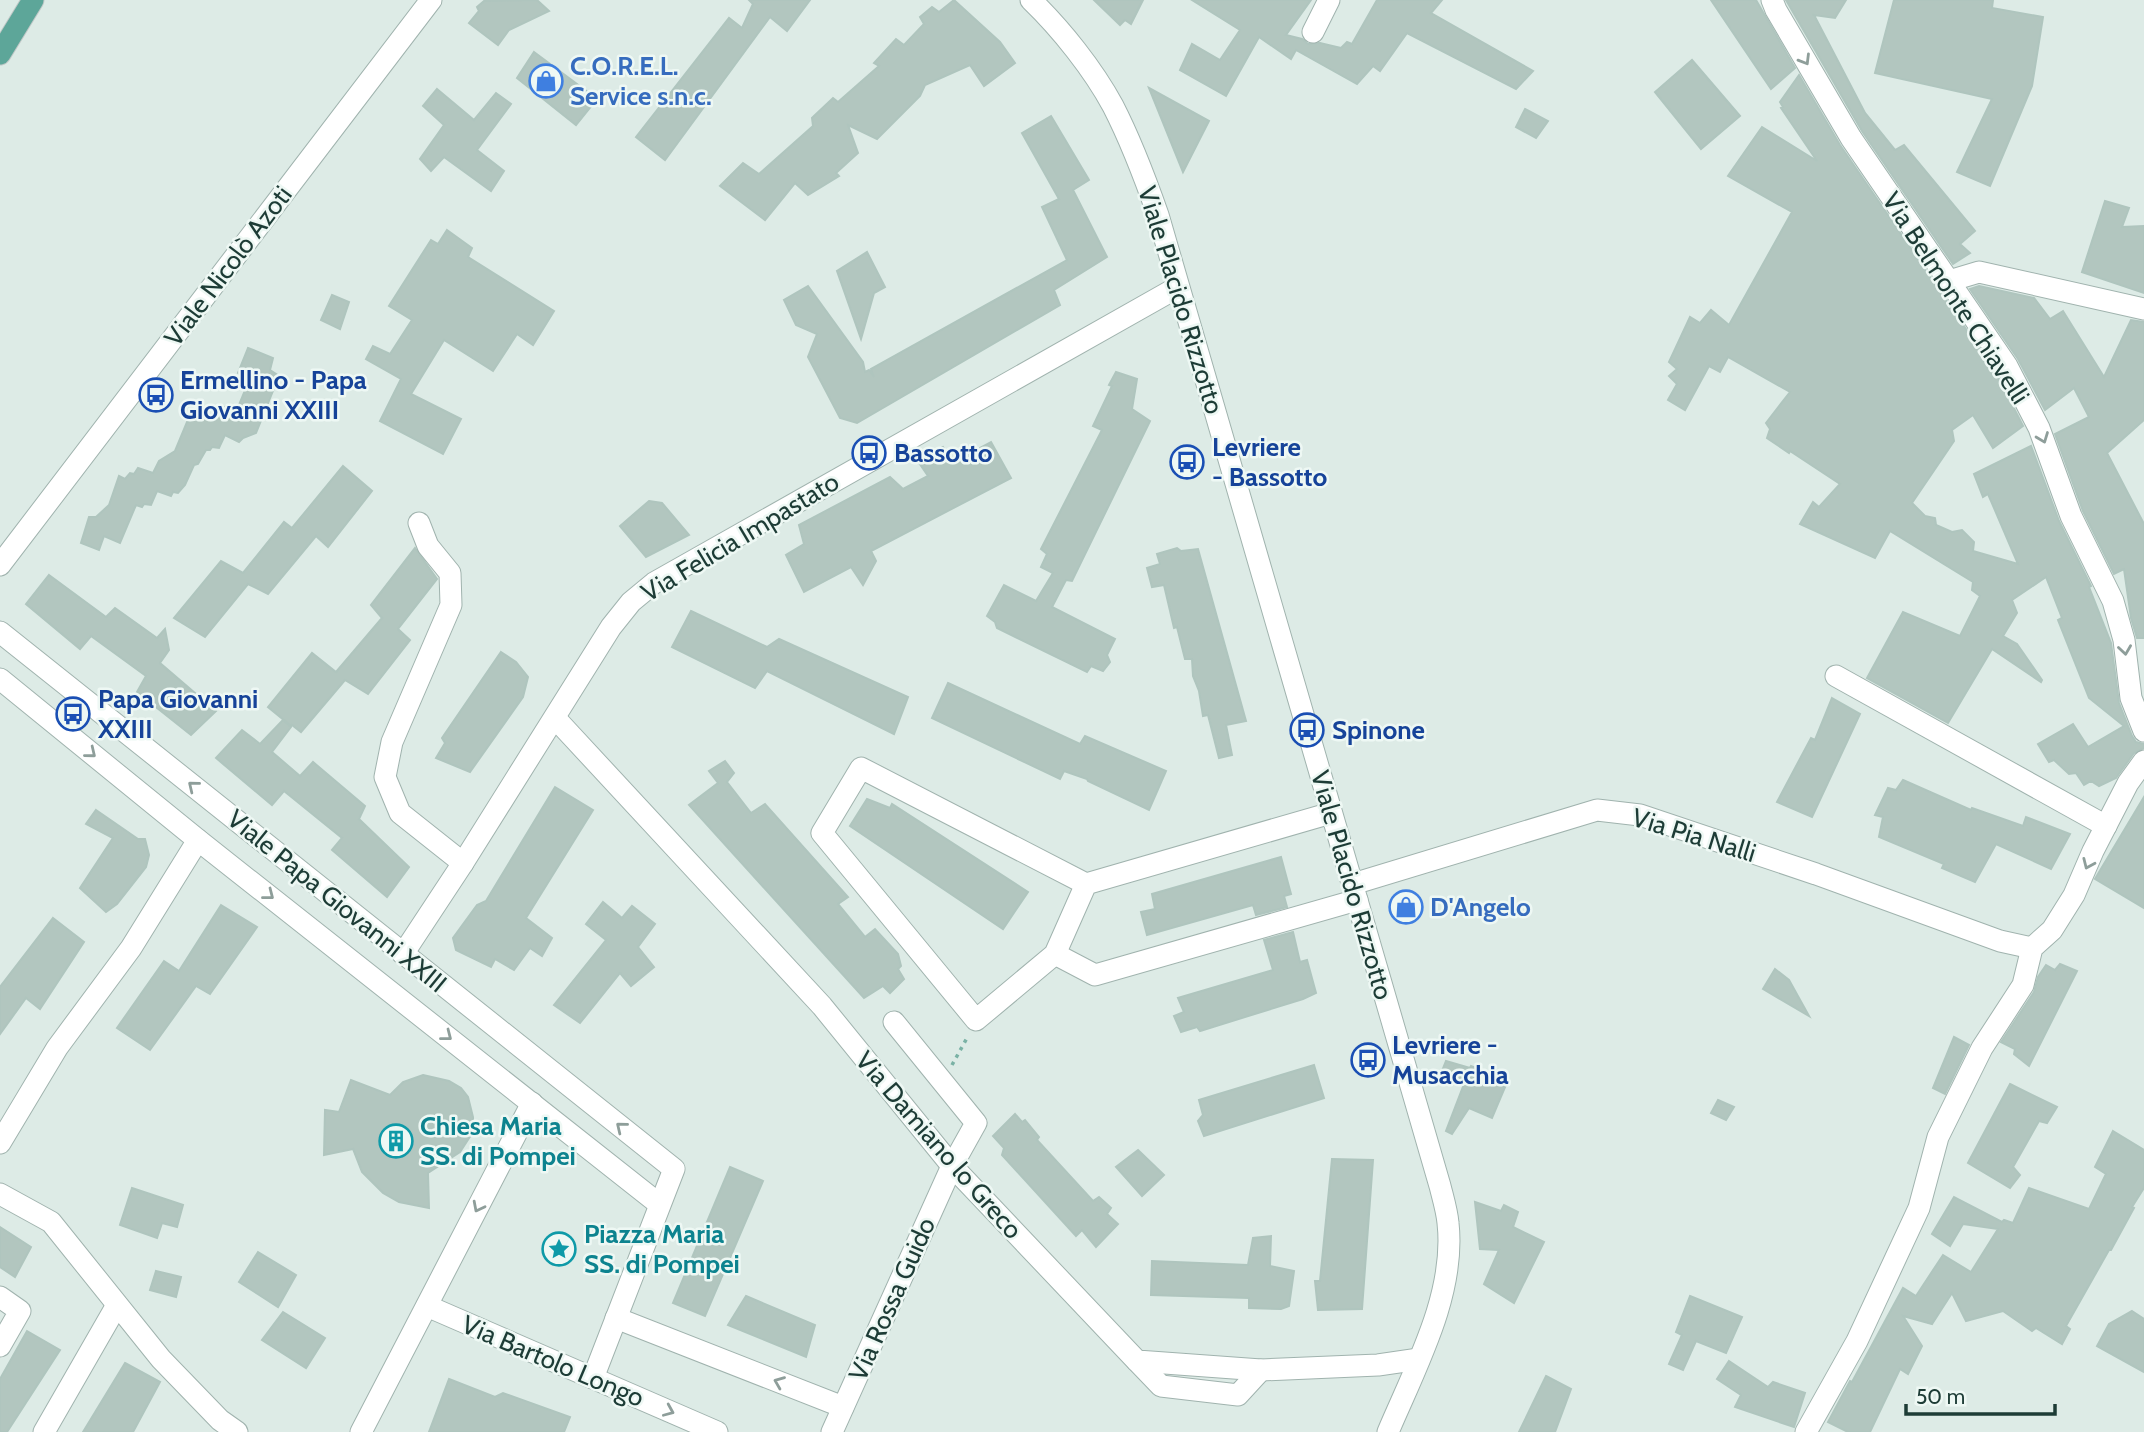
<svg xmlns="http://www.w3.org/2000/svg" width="2144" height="1432" viewBox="0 0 2144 1432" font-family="Cabin,sans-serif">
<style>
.building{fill:#b2c6bf;stroke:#afc5be;stroke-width:2}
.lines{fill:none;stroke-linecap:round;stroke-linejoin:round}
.minor-casing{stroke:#a0b3ae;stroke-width:23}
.major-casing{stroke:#c0c8c7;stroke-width:23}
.path{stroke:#7ab2a5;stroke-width:3.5;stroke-dasharray:3.5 5;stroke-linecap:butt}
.minor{stroke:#fff;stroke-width:21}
.major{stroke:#5da699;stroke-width:21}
.oneway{stroke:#8e9e9a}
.labels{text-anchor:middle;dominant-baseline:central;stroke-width:5;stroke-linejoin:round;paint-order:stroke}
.shop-label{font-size:26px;font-weight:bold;fill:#366cbe;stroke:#eef8f4;text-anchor:start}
.street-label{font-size:26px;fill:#1d3c36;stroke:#eef8f4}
.transit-label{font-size:26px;font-weight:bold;fill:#164399;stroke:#eef8f4;text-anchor:start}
.culture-label{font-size:26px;font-weight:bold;fill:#0d838f;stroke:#eef8f4;text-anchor:start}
</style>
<rect width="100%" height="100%" fill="#ddebe6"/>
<g class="building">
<path d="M537,0L549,11L509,30L498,45L469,23L479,11L477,7L484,1Z"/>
<path d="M749,0H810L787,31L770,17L665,160L636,137L729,18L742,28L753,4Z"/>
<path d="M954,0L1000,42L1015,63L984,86L970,65L925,85L920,96L877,139L848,125L858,153L836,173L839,176L808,195L795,183L765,220L720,186L743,163L759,174L813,126L812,118L833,98L838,102L879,66L874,63L896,39L904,45L924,24L920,17L932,7L939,12Z"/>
<path d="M1094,0H1143L1131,24L1125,20L1120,25Z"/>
<path d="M1192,0H1311L1286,35L1302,39L1308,44L1320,43L1341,48L1347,42L1352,44L1377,0H1442L1431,13L1533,71L1516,89L1407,33L1380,71L1373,66L1357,84L1296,50L1291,59L1259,37L1226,96L1180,70L1192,44L1220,60L1240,30Z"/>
<path d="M1711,0H1756L1795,68L1771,89Z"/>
<path d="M1786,0H1846L1835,18L1814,15L1865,113L1895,150L1904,145L1975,231L1960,244L1970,253L1953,264L1862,131Z"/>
<path d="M1894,0H1993L1992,8L2043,17L2032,86L1990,186L1957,172L1992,99L1875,73Z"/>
<path d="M534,52L597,99L576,125L517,78Z"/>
<path d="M1692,60L1740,116L1701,149L1655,92Z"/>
<path d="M1799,75L1840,145L1996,373L2023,426L1993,448L1973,415L1952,430L1954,441L1912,503L1925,516L1935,518L1936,525L1952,532L1962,530L1974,542L1973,551L2018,564L1988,494L1983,497L1974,474L2031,446L2059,521L2091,586L2089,587L2111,643L2119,703L2132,736L2136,742L2144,744V748L2134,753L2116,778L2099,786L2091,781L2084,785L2076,773L2069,774L2054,760L2049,762L2038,744L2073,724L2088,747L2124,726L2089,698L2058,620L2062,618L2046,577L2012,600L2017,613L2003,636L2017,644L2042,680L2041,682L1992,649L1948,723L1867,678L1903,612L1960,636L1980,596L1972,590L1973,582L1890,531L1875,558L1800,524L1813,502L1819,507L1840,484L1790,451L1789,453L1767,438L1770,429L1766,423L1790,392L1728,357L1720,372L1709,366L1685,410L1668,400L1677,384L1669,376L1677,369L1669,362L1690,317L1700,323L1711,310L1729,325L1792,212L1728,176L1762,127L1817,161L1781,108L1783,107L1780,102Z"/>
<path d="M1149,88L1209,121L1183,172Z"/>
<path d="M437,89L474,120L496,93L511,104L477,150L504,171L491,191L444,157L431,171L420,159L444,125L423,106Z"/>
<path d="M1525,109L1548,121L1536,138L1516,127Z"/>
<path d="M1051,116L1089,180L1073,190L1107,257L1054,290L1060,305L857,423L840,418L808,357L817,334L796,325L784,300L808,286L863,362L865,372L869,370L874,377L871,369L1067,260L1042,207L1059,199L1022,133Z"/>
<path d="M2105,201L2129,208L2122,227L2144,226V293L2082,272Z"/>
<path d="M447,230L472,248L468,257L554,311L533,345L517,334L493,371L444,340L411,394L461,419L443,454L380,421L401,379L366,359L373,346L390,354L412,320L389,306L431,240L438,244Z"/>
<path d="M867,252L885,287L874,293L861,339L837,271Z"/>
<path d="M1979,286L2034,298L2050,319L2063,311L2104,377L2131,320L2144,322V420L2107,453L2144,524V638H2137L2131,618L2124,569L2114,574L2083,511L2055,434L2089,417L2074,388L2045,410L2018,359L1970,289Z"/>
<path d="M332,295L349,302L340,329L321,320Z"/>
<path d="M248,348L273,358L270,370L279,376L256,433L243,438L239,442L225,435L219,448L212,447L210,450H206L198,464L194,465L185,485L178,493L173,492L171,496L157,491L151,505L144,504L142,507L136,505L120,543L104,536L99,550L81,543L89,517H96L109,505L119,476L125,479L130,473L134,474L138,468L153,473L159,461L175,451L187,422L194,419H203L205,414L216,419L226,406L239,405L246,388L242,376L238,373Z"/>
<path d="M1116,372L1137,379L1132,409L1150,421L1072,581L1066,580L1052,607L1115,639L1107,655L1110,662L1103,671L1091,666L1087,672L997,628L995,622L987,616L1004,585L1036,601L1053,573L1041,567L1047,554L1041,549L1102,430L1093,426L1112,386L1109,385Z"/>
<path d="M991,442L1011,478L871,551L876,561L863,585L851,567L804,592L786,555L804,544L799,525L890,477L903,489L928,476L917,460L943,447L954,462Z"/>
<path d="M343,466L372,491L328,547L316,536L268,594L248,584L205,637L174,618L221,561L243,573L284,522L292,528Z"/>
<path d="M649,501L662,503L689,535L646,557L620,526Z"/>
<path d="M415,548L437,579L398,629L410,640L368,694L345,680L301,732L292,725L291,726L268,707L312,653L336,672L382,618L371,605Z"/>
<path d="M1177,548L1181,551L1198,549L1246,721L1226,725L1232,755L1219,758L1208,715L1203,716L1199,691L1193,676L1192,659H1185L1177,627L1174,628L1164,585L1152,587L1147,568L1160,564L1157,554Z"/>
<path d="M49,575L106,617L115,608L157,638L165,629L169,650L160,663L216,711L191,735L137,692L146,676L91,636L80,649L26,604Z"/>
<path d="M691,611L767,647L779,639L908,697L894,734L767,671L755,688L672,647Z"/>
<path d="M501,652L516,662L528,677L523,697L470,772L436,758L445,743L442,738Z"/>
<path d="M948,683L1080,744L1085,736L1166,771L1149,810L1088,781L1087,779L1064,771L1060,779L932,718Z"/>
<path d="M1832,698L1860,714L1812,817L1777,802L1811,738L1815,740Z"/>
<path d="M283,720L291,727L272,752L300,776L313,762L365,806L359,819L409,867L387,897L332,850L342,838L284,791L272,805L216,758L242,730L260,744Z"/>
<path d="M725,761L734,773L727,782L751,813L765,804L848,897L838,904L865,937L875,929L898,954L901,966L898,969L904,979L890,993L883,986L864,998L689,805L718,783L709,771Z"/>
<path d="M1903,780L1971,810L1972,808L2023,826L2026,817L2070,834L2051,869L1996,844L1975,882L1942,868L1944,864L1879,837L1883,817L1875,815L1888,788L1896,790Z"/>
<path d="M555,787L593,810L526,918L552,938L542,956L530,948L514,970L495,959L491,967L456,950L453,938L477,905L486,901Z"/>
<path d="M2144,797V908L2095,879Z"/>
<path d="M867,799L890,808L892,804L1028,892L1003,929L850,826Z"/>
<path d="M96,810L138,839H145L149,855L146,867L117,904L106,912L80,888L113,838L86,824Z"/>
<path d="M1281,857L1291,894L1284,896L1287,907L1256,915L1253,905L1147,935L1141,912L1155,909L1152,894Z"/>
<path d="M603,902L622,918L632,906L655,924L638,947L654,967L631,986L620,973L580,1023L554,1005L606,940L586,924Z"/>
<path d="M221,905L257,927L210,994L196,986L150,1050L117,1028L164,961L179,971Z"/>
<path d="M53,918L84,942L40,1009L26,998L0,1034V987Z"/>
<path d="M1293,932L1300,962L1307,960L1316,993L1303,999L1200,1031L1197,1027L1181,1032L1174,1016L1184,1012L1178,998L1273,970L1264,940Z"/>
<path d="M2060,964L2077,971L2029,1066L2014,1054L2015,1049L2001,1042L2034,992L2038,977L2046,965L2055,970Z"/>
<path d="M1775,969L1789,980L1809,1016L1763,989Z"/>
<path d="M1954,1037L1969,1045L1945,1094L1933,1088Z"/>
<path d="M1446,1061L1470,1068L1471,1066L1508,1080L1492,1118L1469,1108L1452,1134L1446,1131L1464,1084L1440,1076Z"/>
<path d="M1314,1065L1324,1098L1204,1136L1198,1121L1203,1115L1199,1100Z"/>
<path d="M423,1075L449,1081L461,1088L468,1097L473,1117V1132L460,1152L428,1173L429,1208L399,1202L383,1193L362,1172L353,1149L324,1155L325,1110L339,1112L351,1080L390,1095L403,1082Z"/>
<path d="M2010,1084L2057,1107L2047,1123L2039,1121L2013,1167L2020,1175L2010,1188L1968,1163Z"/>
<path d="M1718,1100L1734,1107L1726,1120L1711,1113Z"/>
<path d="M1015,1114L1022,1122L1025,1120L1039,1137L1037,1140L1093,1201L1099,1197L1111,1208L1107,1214L1118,1224L1096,1247L1082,1230L1076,1236L1002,1155L1004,1148L993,1136Z"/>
<path d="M2113,1131L2144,1150V1188L2132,1207L2134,1208L2111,1250H2109L2066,1326L2070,1329L2062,1344L2036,1328L2032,1331L2003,1311L1966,1321L1952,1293L1932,1324L1903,1316L1922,1346L1908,1374L1900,1369L1870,1432H1848L1828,1422L1850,1381L1852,1382L1903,1288L1916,1296L1943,1255L1971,1272L1998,1229L1963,1224L1950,1246L1932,1234L1954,1197L2002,1222L2004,1220L2013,1223L2029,1188L2089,1209L2106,1174L2095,1167Z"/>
<path d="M1138,1150L1164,1175L1142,1196L1116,1167Z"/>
<path d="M1332,1159L1373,1160L1362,1309L1318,1310L1315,1281H1320Z"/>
<path d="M730,1167L763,1181L705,1316L673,1303Z"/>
<path d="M132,1188L183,1205L177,1227L162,1223L157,1238L120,1225Z"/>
<path d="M1475,1202L1501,1211L1504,1205L1518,1212L1513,1227L1544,1242L1514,1303L1484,1284L1499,1250L1480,1249Z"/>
<path d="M0,1227L31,1247L15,1277L0,1267Z"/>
<path d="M1271,1236L1270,1266L1294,1271L1289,1306L1281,1309L1249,1308V1298L1151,1295L1152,1261L1248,1265L1253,1238Z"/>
<path d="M258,1252L296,1275L278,1307L239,1282Z"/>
<path d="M156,1271L181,1277L176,1297L150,1290Z"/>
<path d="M746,1296L815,1325L806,1357L728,1325Z"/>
<path d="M1690,1296L1742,1317L1726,1353L1696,1341L1683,1370L1669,1364L1682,1335L1676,1332Z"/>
<path d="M2132,1311L2144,1319V1372L2097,1346L2109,1324Z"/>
<path d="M283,1312L325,1338L306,1368L262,1340Z"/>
<path d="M27,1331L60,1350L7,1432H0V1379Z"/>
<path d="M1729,1361L1768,1387L1773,1382L1805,1393L1794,1427L1735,1407L1741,1395L1717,1379Z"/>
<path d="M125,1363L160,1382L133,1432H83Z"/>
<path d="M1546,1376L1571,1389L1555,1432H1519Z"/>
<path d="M449,1379L495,1397L503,1393L570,1417L564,1432H429Z"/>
</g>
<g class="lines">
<defs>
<g id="minor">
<path d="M1031,0C1061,29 1093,69 1113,106C1131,141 1145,178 1158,215L1440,1186C1443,1198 1447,1211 1448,1223C1456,1294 1415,1368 1388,1432"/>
<path d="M1772,0L1776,10L1851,138L2007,366L2039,428L2071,516L2113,601L2124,640L2131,698L2144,731"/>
<path d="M1313,32L1329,0"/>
<path d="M1949,281L1979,272L2144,309"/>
<path d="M419,523L428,546L450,573L451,605L392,742L385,777L400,813L463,863"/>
<path d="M0,565L431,0"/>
<path d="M0,632L674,1169L593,1378"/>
<path d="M1836,676L2106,826"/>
<path d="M0,679L198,840L659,1204"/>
<path d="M555,718L822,1006L952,1166L1137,1361L1261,1370L1378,1365L1419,1359"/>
<path d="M1086,884L861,768L822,833L976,1020L1055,954L1086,884L1331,813"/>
<path d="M1353,884L1597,810L1640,815L1816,874L2000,941L2032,948"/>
<path d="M403,954L463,863L611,627L631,602L654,583L1178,287"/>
<path d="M1055,954L1095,975L1357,900"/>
<path d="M0,1143L57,1048L131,948L198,840"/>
<path d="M0,1194L51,1222L161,1359L220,1420L237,1432"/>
<path d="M0,1297L20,1311L0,1346"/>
<path d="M427,1306L717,1432"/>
<path d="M616,1318L843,1407"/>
<path d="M1137,1361L1161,1386L1238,1395L1261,1370"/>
<path d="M44,1432L117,1305"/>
<path d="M361,1432L532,1103"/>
<path d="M832,1432L952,1166L976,1123L894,1022"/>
<path d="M1806,1432L1857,1341L1919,1208L1938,1137L1982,1048L2023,985L2032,948L2052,930L2074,895L2093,851L2128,783L2144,761"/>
</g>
<path id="major" d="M0,54L33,0"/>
</defs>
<use href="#minor" class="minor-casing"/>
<use href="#major" class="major-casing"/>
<path class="path" d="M952,1065L967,1038"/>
<use href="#minor" class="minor"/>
<use href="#major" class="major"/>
</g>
<defs><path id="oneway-chevron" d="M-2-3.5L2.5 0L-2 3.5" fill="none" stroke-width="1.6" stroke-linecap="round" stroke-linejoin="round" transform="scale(1.75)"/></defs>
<g class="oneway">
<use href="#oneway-chevron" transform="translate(1805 60) rotate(59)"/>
<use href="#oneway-chevron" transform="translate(2043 438) rotate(69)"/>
<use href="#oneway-chevron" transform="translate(2125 650) rotate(82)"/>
<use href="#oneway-chevron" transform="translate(91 753) rotate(39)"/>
<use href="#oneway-chevron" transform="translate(193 786) rotate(-141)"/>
<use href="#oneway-chevron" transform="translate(2088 864) rotate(114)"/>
<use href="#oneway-chevron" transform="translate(269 895) rotate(38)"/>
<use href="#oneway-chevron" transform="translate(447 1036) rotate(38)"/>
<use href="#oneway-chevron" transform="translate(621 1127) rotate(-141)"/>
<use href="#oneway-chevron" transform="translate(478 1207) rotate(117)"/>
<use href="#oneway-chevron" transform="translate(779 1382) rotate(-158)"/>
<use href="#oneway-chevron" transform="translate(669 1411) rotate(23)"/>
</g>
<defs>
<symbol id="shop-ring" viewBox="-11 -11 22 22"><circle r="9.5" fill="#eef8f4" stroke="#3f7fe0" stroke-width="1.5"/><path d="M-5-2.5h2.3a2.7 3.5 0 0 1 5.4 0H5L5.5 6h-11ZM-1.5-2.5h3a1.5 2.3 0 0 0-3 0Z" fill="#3f7fe0"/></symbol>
<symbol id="bus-ring" viewBox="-11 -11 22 22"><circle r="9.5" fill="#eef8f4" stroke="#1a4fb4" stroke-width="1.5"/><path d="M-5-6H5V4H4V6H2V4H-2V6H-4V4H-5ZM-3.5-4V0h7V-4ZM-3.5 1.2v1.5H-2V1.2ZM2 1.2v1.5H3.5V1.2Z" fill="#1a4fb4"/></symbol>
<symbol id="building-ring" viewBox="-11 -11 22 22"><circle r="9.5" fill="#eef8f4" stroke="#0f9aa8" stroke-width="1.5"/><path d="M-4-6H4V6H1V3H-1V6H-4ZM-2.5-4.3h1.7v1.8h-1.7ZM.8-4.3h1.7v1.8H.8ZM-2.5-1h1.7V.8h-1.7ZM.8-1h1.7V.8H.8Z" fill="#0f9aa8"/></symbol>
<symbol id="sight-ring" viewBox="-11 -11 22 22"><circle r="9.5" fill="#eef8f4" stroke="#0f9aa8" stroke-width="1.5"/><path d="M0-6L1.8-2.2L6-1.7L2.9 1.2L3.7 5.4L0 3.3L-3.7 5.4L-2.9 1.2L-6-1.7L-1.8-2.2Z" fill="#0f9aa8"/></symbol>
</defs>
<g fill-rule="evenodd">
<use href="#shop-ring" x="527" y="62" width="38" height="38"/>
<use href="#bus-ring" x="137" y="376" width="38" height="38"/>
<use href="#bus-ring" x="850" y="434" width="38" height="38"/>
<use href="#bus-ring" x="1168" y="443" width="38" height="38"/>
<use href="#bus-ring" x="54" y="695" width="38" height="38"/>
<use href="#bus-ring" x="1288" y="711" width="38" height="38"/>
<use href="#shop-ring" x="1387" y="888" width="38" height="38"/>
<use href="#bus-ring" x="1349" y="1041" width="38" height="38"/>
<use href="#building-ring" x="377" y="1122" width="38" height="38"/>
<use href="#sight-ring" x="540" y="1230" width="38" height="38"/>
</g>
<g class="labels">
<g class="shop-label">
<text x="570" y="66">C.O.R.E.L.<tspan x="570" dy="30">Service s.n.c.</tspan></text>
<text x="1430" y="907">D'Angelo</text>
</g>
<g class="street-label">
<text transform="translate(228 266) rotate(-53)">Viale Nicolò Azoti</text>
<text transform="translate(1956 298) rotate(57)">Via Belmonte Chiavelli</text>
<text transform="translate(1181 300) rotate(73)">Viale Placido Rizzotto</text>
<text transform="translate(740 537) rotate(-31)">Via Felicia Impastato</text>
<text transform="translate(1694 835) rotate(17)">Via Pia Nalli</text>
<text transform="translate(1352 885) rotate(74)">Viale Placido Rizzotto</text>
<text transform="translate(337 901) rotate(39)">Viale Papa Giovanni XXIII</text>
<text transform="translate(939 1145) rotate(49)">Via Damiano lo Greco</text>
<text transform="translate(892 1299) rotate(-66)">Via Rossa Guido</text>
<text transform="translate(553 1361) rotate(23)">Via Bartolo Longo</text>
</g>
<g class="transit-label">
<text x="180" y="380">Ermellino - Papa<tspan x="180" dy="30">Giovanni XXIII</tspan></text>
<text x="1212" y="447">Levriere<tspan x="1212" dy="30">- Bassotto</tspan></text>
<text x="894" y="453">Bassotto</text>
<text x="98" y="699">Papa Giovanni<tspan x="98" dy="30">XXIII</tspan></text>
<text x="1332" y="730">Spinone</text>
<text x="1392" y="1045">Levriere -<tspan x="1392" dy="30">Musacchia</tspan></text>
</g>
<g class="culture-label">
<text x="420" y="1126">Chiesa Maria<tspan x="420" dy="30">SS. di Pompei</tspan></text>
<text x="584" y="1234">Piazza Maria<tspan x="584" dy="30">SS. di Pompei</tspan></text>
</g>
</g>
<path d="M1906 1404v10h149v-10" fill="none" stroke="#1d3c36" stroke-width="3.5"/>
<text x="1916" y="1404" font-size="21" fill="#1d3c36" stroke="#eef8f4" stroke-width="5" paint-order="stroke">50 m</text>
</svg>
